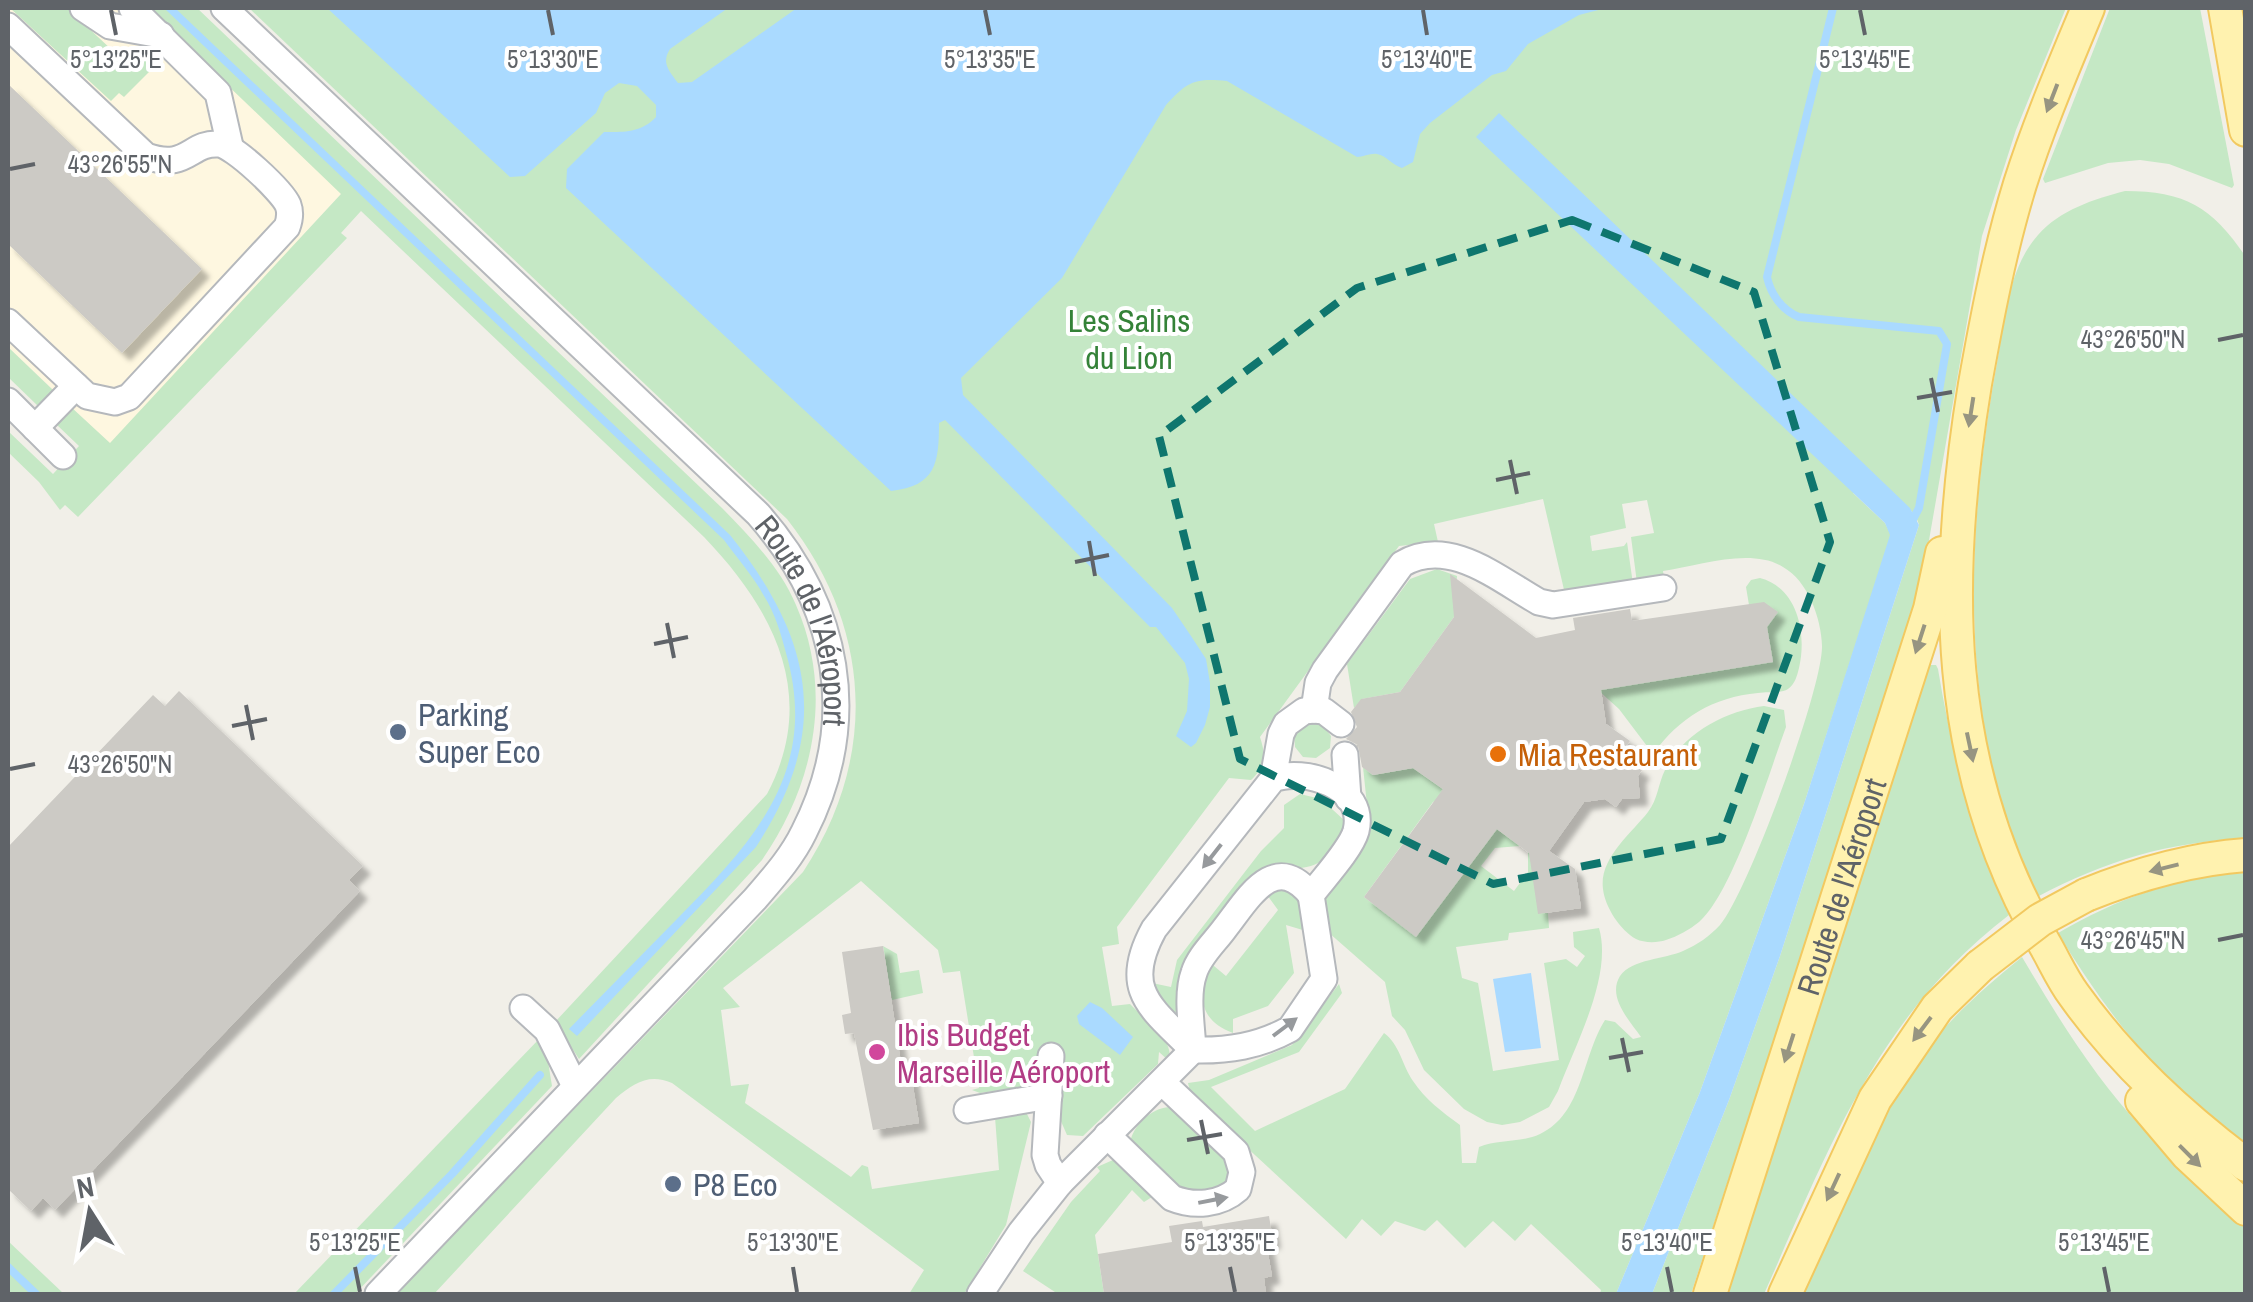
<svg xmlns="http://www.w3.org/2000/svg" width="2253" height="1302" viewBox="0 0 2253 1302" font-family="'Archivo Narrow',sans-serif">
<style>
.commercial{fill:#fef7e0}
.green{fill:#c5e8c5}
.water{fill:#aadaff}
.lines{fill:none;stroke-linecap:round;stroke-linejoin:round}
.stream{stroke:#aadaff;stroke-width:8}
.building{fill:#cccac5;filter:url(#shadow)}
.minor-casing{stroke:#b5b8bc;stroke-width:29}
.major-casing{stroke:#f2c960;stroke-width:36}
.minor{stroke:#fff;stroke-width:25}
.major{stroke:#fff2af;stroke-width:32}
.major-bridge-casing{stroke:#f2c960;stroke-width:36;stroke-linecap:butt}
.major-bridge{stroke:#fff2af;stroke-width:32}
.oneway{fill:#979581}
.oneway2{fill:#979a9d}
.marked{fill:none;stroke:#0f766e;stroke-width:8;stroke-dasharray:20 12;stroke-linejoin:round}
.ticks{fill:none;stroke:#5f6368;stroke-width:4}
.service-dot{fill:#5c6f8a;stroke:#fff;stroke-width:4}
.food-dot{fill:#e8710a;stroke:#fff;stroke-width:4}
.hotel-dot{fill:#d1479c;stroke:#fff;stroke-width:4}
.labels{text-anchor:middle;dominant-baseline:central;stroke-width:8;stroke-linejoin:round;paint-order:stroke}
.park-label{font-size:32px;fill:#348238;stroke:#fff}
.street-label{font-size:32px;fill:#5f6368;stroke:#fff}
.service-label{font-size:32px;fill:#4e5e75;stroke:#fff;text-anchor:start}
.food-label{font-size:32px;fill:#c56008;stroke:#fff;text-anchor:start}
.hotel-label{font-size:32px;fill:#b23c85;stroke:#fff;text-anchor:start}
.ticks-label{font-size:25px;text-anchor:middle;fill:#5f6368;stroke:#fff;stroke-width:8;stroke-linejoin:round;paint-order:stroke}
</style>
<defs>
<filter id="shadow"><feDropShadow dx="8" dy="8" stdDeviation="2.5" flood-color="#0004"/></filter>
</defs>
<rect width="100%" height="100%" fill="#f1efe8"/>
<path class="commercial" d="M8,8H147L342,193L110,444L8,347Z"/>
<g class="green">
<path d="M10,8H67L113,51L160,61L124,97L119,93L111,101Z"/>
<path d="M147,8H197L722,508C750,537 780,567 796,605C834,692 814,785 762,860L579,1059L555,1022L767,794C819,696 774,610 704,537L361,211L341,233L347,238L78,517L65,505L60,510L39,482L8,452V431L53,474L79,446L57,425L71,407L110,443L341,194Z"/>
<path d="M249,8H2066L2016,130L1982,236L1920,592L1691,1294H1652L1729,1100L1780,956L1919,525C1912,497 1877,498 1853,493L1885,523L1891,535L1804,804L1700,1092L1616,1294H1600L1601,1290L1531,1224L1515,1241L1493,1221L1465,1248L1437,1220L1425,1231L1395,1221L1381,1236L1362,1219L1346,1239L1191,1096L1188,1083L1209,1080L1292,1045L1339,984L1342,993L1299,1052L1211,1087L1255,1131L1345,1089L1384,1033C1400,1045 1402,1065 1413,1081C1425,1099 1442,1112 1460,1125L1462,1163H1476L1479,1147C1498,1139 1521,1143 1540,1134C1583,1114 1582,1056 1605,1020L1615,1022L1633,1039L1641,1037C1629,1020 1607,997 1620,976C1632,959 1665,959 1683,951C1697,945 1710,936 1720,925C1748,892 1823,688 1822,646C1821,618 1808,581 1783,567C1751,547 1698,566 1663,571L1664,579L1637,583L1631,537L1654,533L1647,500L1622,504L1626,528L1590,536L1592,551L1624,546L1627,542L1633,584L1565,594L1543,499L1434,524L1438,542L1399,546L1260,737C1266,756 1266,766 1251,780L1229,778L1117,927L1119,944L1102,947L1112,1006L1130,1004C1144,1019 1175,1039 1169,1061L1159,1052L1158,1064L1083,1136L1067,1135L1060,1119L1065,1054L1039,1052L1037,1079L1030,1086L980,1093L972,1090L979,1088L960,971L943,973L938,950L861,881L723,988L740,1007L721,1010L731,1086L749,1084L745,1103L851,1177L862,1165L868,1167L872,1189L999,1170L995,1117L1026,1112L1031,1122L1006,1225L964,1294H909L924,1270L672,1083C649,1073 634,1083 616,1098L434,1294H396L803,872C879,757 872,627 787,519Z"/>
<path d="M2110,8H2200L2234,185L2232,188L2169,164L2140,160L2108,163L2045,183L2043,179Z"/>
<path d="M2125,191C2185,191 2212,207 2246,257L2245,838C2166,843 2107,860 2037,897C2021,857 2004,817 1994,776C1962,638 1972,500 1997,363C2005,319 2008,269 2038,235C2060,210 2094,199 2125,191Z"/>
<path d="M8,347L54,391L38,406L8,377Z"/>
<path d="M1437,569L1457,576L1454,617L1400,692L1362,699L1354,708L1347,664L1410,579Z"/>
<path d="M1760,578C1798,588 1807,634 1799,668C1797,676 1795,684 1788,689C1780,694 1767,691 1758,693C1713,697 1679,718 1653,754L1619,709L1598,690L1751,617L1746,587L1751,580Z"/>
<path d="M1930,665H1936L1938,669C1952,755 1975,835 2009,915C1877,1016 1829,1148 1764,1294H1722L1924,675Z"/>
<path d="M1764,706L1784,710L1786,727C1769,773 1733,893 1699,922C1689,930 1678,936 1666,940C1657,943 1644,943 1636,939C1620,930 1605,907 1603,889C1599,858 1631,834 1648,812C1658,799 1658,784 1665,770C1683,733 1726,711 1764,706Z"/>
<path d="M1308,721L1320,722L1331,736L1330,748L1316,758L1303,757L1295,747L1294,734Z"/>
<path d="M1363,767L1373,775L1413,768L1450,794L1433,802L1364,897L1416,936L1487,842L1494,827L1520,846L1495,848L1481,866L1514,891L1528,872V852L1548,867L1538,913H1548L1549,928L1509,933L1508,940L1456,947L1462,978L1478,983L1493,1071L1559,1060L1544,963L1566,959L1577,967L1585,956L1574,947L1573,932L1599,928C1613,976 1575,1045 1558,1091L1549,1107L1520,1122L1502,1125L1487,1122L1464,1109L1424,1070L1405,1030L1392,1016L1385,982L1328,932L1322,900L1367,835L1369,824Z"/>
<path d="M1300,794L1321,799L1344,820C1344,830 1341,835 1336,843C1316,883 1282,859 1249,877L1186,960L1179,1012L1169,1013L1161,1006L1152,983L1171,987L1177,960L1261,851L1284,828V805Z"/>
<path d="M2245,873V1144C2167,1091 2106,1013 2058,933C2117,899 2177,876 2245,873Z"/>
<path d="M1289,888L1300,899L1306,931L1286,925L1294,973L1268,1006L1233,1019V1033C1197,1020 1198,992 1208,961L1226,976L1278,910L1265,892Z"/>
<path d="M883,946L897,954L900,973L919,970L923,993L892,1000Z"/>
<path d="M2022,957C2058,1018 2095,1078 2143,1129C2175,1163 2212,1194 2245,1226V1294H1803C1838,1214 1870,1125 1923,1054C1951,1017 1986,986 2022,957Z"/>
<path d="M541,1037L546,1049L552,1086L355,1294H294Z"/>
<path d="M1169,1107L1230,1164L1228,1183C1185,1210 1161,1172 1130,1144C1132,1126 1151,1108 1169,1107Z"/>
<path d="M1113,1160L1139,1179L1137,1183L1152,1197L1144,1202L1132,1190L1095,1235L1104,1294H1058L1023,1271L1071,1202L1100,1171L1097,1167Z"/>
<path d="M8,1241L64,1294H8Z"/>
</g>
<g class="water">
<path d="M164,8H175L730,535C814,640 832,731 756,847L577,1036L569,1029C605,992 641,956 677,919C754,841 820,771 786,653C781,634 775,613 764,596C753,576 737,558 724,540Z"/>
<path d="M327,8H728L670,49C661,63 669,71 678,83L692,82L797,8H1606L1579,15L1528,44L1506,71L1492,75L1430,123L1420,134L1413,162L1402,168C1392,165 1387,156 1377,154C1371,153 1363,157 1357,157L1227,81C1195,78 1188,81 1166,105L1062,278L961,378L963,395L1172,608L1191,636L1206,659L1210,683V707L1205,725L1196,743L1191,747L1176,736L1187,711L1189,679L1185,663L1156,627H1150L945,420L939,423C939,463 936,486 891,491L566,188L567,169L604,132C624,132 641,133 656,117V105L637,86L619,83L605,93L596,113L525,176L510,177Z"/>
<path d="M1499,113L1910,508L1919,525L1780,956L1729,1100L1652,1294H1616L1700,1092L1804,804L1890,535L1885,523L1476,137Z"/>
<path d="M1531,973L1541,1048L1505,1052L1493,979Z"/>
<path d="M1090,1002L1102,1008L1133,1037L1120,1055L1079,1024L1077,1016Z"/>
</g>
<g class="lines">
<g class="stream">
<path d="M1833,8L1767,277C1771,295 1782,310 1799,317L1939,331L1947,344L1919,508L1911,523"/>
<path d="M8,1267L36,1294"/>
<path d="M334,1294L452,1174L540,1075"/>
</g>
</g>
<g class="building">
<path d="M8,84L202,269L122,353L8,244Z"/>
<path d="M1450,574L1536,638L1575,630L1573,618L1630,609L1632,621L1764,602L1778,612L1767,627L1773,662L1601,690L1606,724L1630,741L1619,755L1642,770L1638,776L1640,798L1622,799L1616,807L1605,799L1584,802L1549,851L1575,869L1581,908L1538,914L1529,853L1497,829L1416,937L1364,897L1443,789L1413,768L1373,775L1362,767L1358,745L1346,739L1357,727L1351,712L1361,699L1400,692L1454,617Z"/>
<path d="M179,691L363,866L349,880L360,891L55,1210L43,1198L31,1211L8,1189V847L153,695L165,706Z"/>
<path d="M883,946L901,1063L909,1062L919,1123L873,1130L854,1033L845,1034L842,1015L851,1013L842,952Z"/>
<path d="M1269,1216L1273,1241L1266,1242L1272,1276L1264,1278L1266,1294H1104L1098,1254L1172,1242L1169,1226L1202,1221L1203,1227Z"/>
</g>
<g class="lines">
<defs>
<g id="minor">
<path d="M83,8L110,26L161,35"/>
<path d="M132,8L218,93L230,146"/>
<path id="s1" d="M224,8L758,514C839,606 861,720 804,832C792,857 773,878 755,899L378,1294"/>
<path d="M8,26L146,156C188,171 189,142 219,144C233,145 282,191 288,205C291,213 290,219 287,227L129,397L115,402L87,396L8,322"/>
<path d="M8,401L63,456"/>
<path d="M35,428L76,386"/>
<path d="M1314,710L1318,683L1325,670L1402,564C1449,536 1498,579 1539,602L1553,605L1663,588"/>
<path d="M1345,755L1348,798"/>
<path d="M1273,779C1304,767 1367,786 1356,831C1351,849 1323,879 1311,895L1324,979L1290,1029C1259,1046 1228,1051 1193,1050C1152,1008 1120,991 1154,929L1273,779L1281,734L1286,724L1304,711L1314,710L1324,711L1341,724"/>
<path d="M523,1008L547,1030L575,1086"/>
<path d="M1051,1056L1045,1155L1048,1165L1060,1183"/>
<path d="M967,1110L1049,1096"/>
<path d="M1107,1135L1172,1198C1194,1207 1220,1205 1238,1189L1242,1172L1236,1152L1163,1083"/>
<path d="M980,1294L1021,1232L1060,1183L1193,1050C1192,1026 1186,995 1194,973C1199,956 1215,942 1225,928C1248,899 1274,850 1311,895"/>
</g>
<g id="major">
<path d="M2088,8C2064,66 2039,124 2020,184C2000,249 1987,317 1975,384C1943,578 1942,767 2044,943C2054,960 2062,979 2074,995C2122,1062 2180,1115 2246,1165"/>
<path d="M2225,8L2246,130"/>
<path d="M2086,895C2138,874 2189,859 2246,855"/>
<path d="M2142,1101L2187,1154L2246,1209"/>
<path id="s2" d="M1710,1294L1930,609L1942,553"/>
<path d="M1785,1294L1875,1099L1937,1008L1980,966"/>
</g>
</defs>
<use href="#minor" class="minor-casing"/>
<use href="#major" class="major-casing"/>
<use href="#minor" class="minor"/>
<use href="#major" class="major"/>
<defs>
<path id="major-bridge" d="M1980,966L2040,920L2086,895"/>
</defs>
<use href="#major-bridge" class="major-bridge-casing"/>
<use href="#major-bridge" class="major-bridge"/>
</g>
<defs><path id="oneway-solid" d="M-6-.8H1V-3.2L6.5 0L1 3.2V.8H-6Z" transform="scale(2.5)"/></defs>
<g class="oneway">
<use href="#oneway-solid" transform="translate(2052 98) rotate(111)"/>
<use href="#oneway-solid" transform="translate(1971 412) rotate(99)"/>
<use href="#oneway-solid" transform="translate(1920 639) rotate(108)"/>
<use href="#oneway-solid" transform="translate(1970 747) rotate(78)"/>
<use href="#oneway-solid" transform="translate(2164 868) rotate(166)"/>
<use href="#oneway-solid" transform="translate(1922 1029) rotate(127)"/>
<use href="#oneway-solid" transform="translate(1789 1048) rotate(108)"/>
<use href="#oneway-solid" transform="translate(2190 1156) rotate(45)"/>
<use href="#oneway-solid" transform="translate(1833 1187) rotate(115)"/>
</g>
<g class="oneway2">
<use href="#oneway-solid" transform="translate(1212 856) rotate(128)"/>
<use href="#oneway-solid" transform="translate(1285 1027) rotate(-37)"/>
<use href="#oneway-solid" transform="translate(1213 1200) rotate(-11)"/>
</g>
<path class="marked" d="M1572,220L1754,292L1830,542L1721,839L1493,884L1240,759L1159,436L1357,288Z"/>
<path class="ticks" d="M111,10L116,35M548,10L553,35M985,10L990,35M1423,10L1427,35M1860,10L1865,35M10,169L35,164M2218,340L2243,335M1931,378L1938,412M1917,398L1952,392M1510,460L1517,494M1496,480L1530,473M1089,541L1095,576M1075,562L1109,555M667,623L674,658M654,644L688,637M246,705L253,740M232,726L267,719M10,769L35,764M2218,940L2243,935M1622,1038L1629,1072M1609,1058L1643,1052M1201,1120L1208,1154M1187,1140L1222,1134M355,1267L360,1292M793,1267L797,1292M1230,1267L1235,1292M1667,1267L1672,1292M2104,1267L2109,1292"/>
<g class="service-dot">
<circle cx="398" cy="732" r="10"/>
<circle cx="673" cy="1184" r="10"/>
</g>
<circle class="food-dot" cx="1498" cy="754" r="10"/>
<circle class="hotel-dot" cx="877" cy="1052" r="10"/>
<g class="labels">
<g class="park-label">
<text x="1129" y="320">Les Salins<tspan x="1129" dy="37">du Lion</tspan></text>
</g>
<g class="street-label">
<text stroke="none"><textPath href="#s1" startOffset="855">Route de l'Aéroport</textPath></text>
<text stroke="none"><textPath href="#s2" startOffset="428">Route de l'Aéroport</textPath></text>
</g>
<g class="service-label">
<text x="418" y="714">Parking<tspan x="418" dy="37">Super Eco</tspan></text>
<text x="693" y="1184">P8 Eco</text>
</g>
<g class="food-label">
<text x="1518" y="754">Mia Restaurant</text>
</g>
<g class="hotel-label">
<text x="897" y="1034">Ibis Budget<tspan x="897" dy="37">Marseille Aéroport</tspan></text>
</g>
</g>
<g class="ticks-label">
<text x="116" y="68">5°13'25"E</text>
<text x="553" y="68">5°13'30"E</text>
<text x="990" y="68">5°13'35"E</text>
<text x="1865" y="68">5°13'45"E</text>
<text x="1427" y="68">5°13'40"E</text>
<text x="120" y="173">43°26'55"N</text>
<text x="2133" y="348">43°26'50"N</text>
<text x="120" y="773">43°26'50"N</text>
<text x="2133" y="949">43°26'45"N</text>
<text x="355" y="1251">5°13'25"E</text>
<text x="793" y="1251">5°13'30"E</text>
<text x="1230" y="1251">5°13'35"E</text>
<text x="1667" y="1251">5°13'40"E</text>
<text x="2104" y="1251">5°13'45"E</text>
</g>
<rect width="2253" height="1302" fill="none" stroke="#5f6368" stroke-width="20"/>
<g transform="translate(90 1212) rotate(349)" stroke="#ffffff" stroke-width="8" paint-order="stroke">
<path d="M0-8L18 38L0 25L-18 38Z" fill="#5f6368"/>
<text y="-15" font-size="28" font-weight="bold" text-anchor="middle" fill="#5f6368">N</text>
</g>
</svg>
